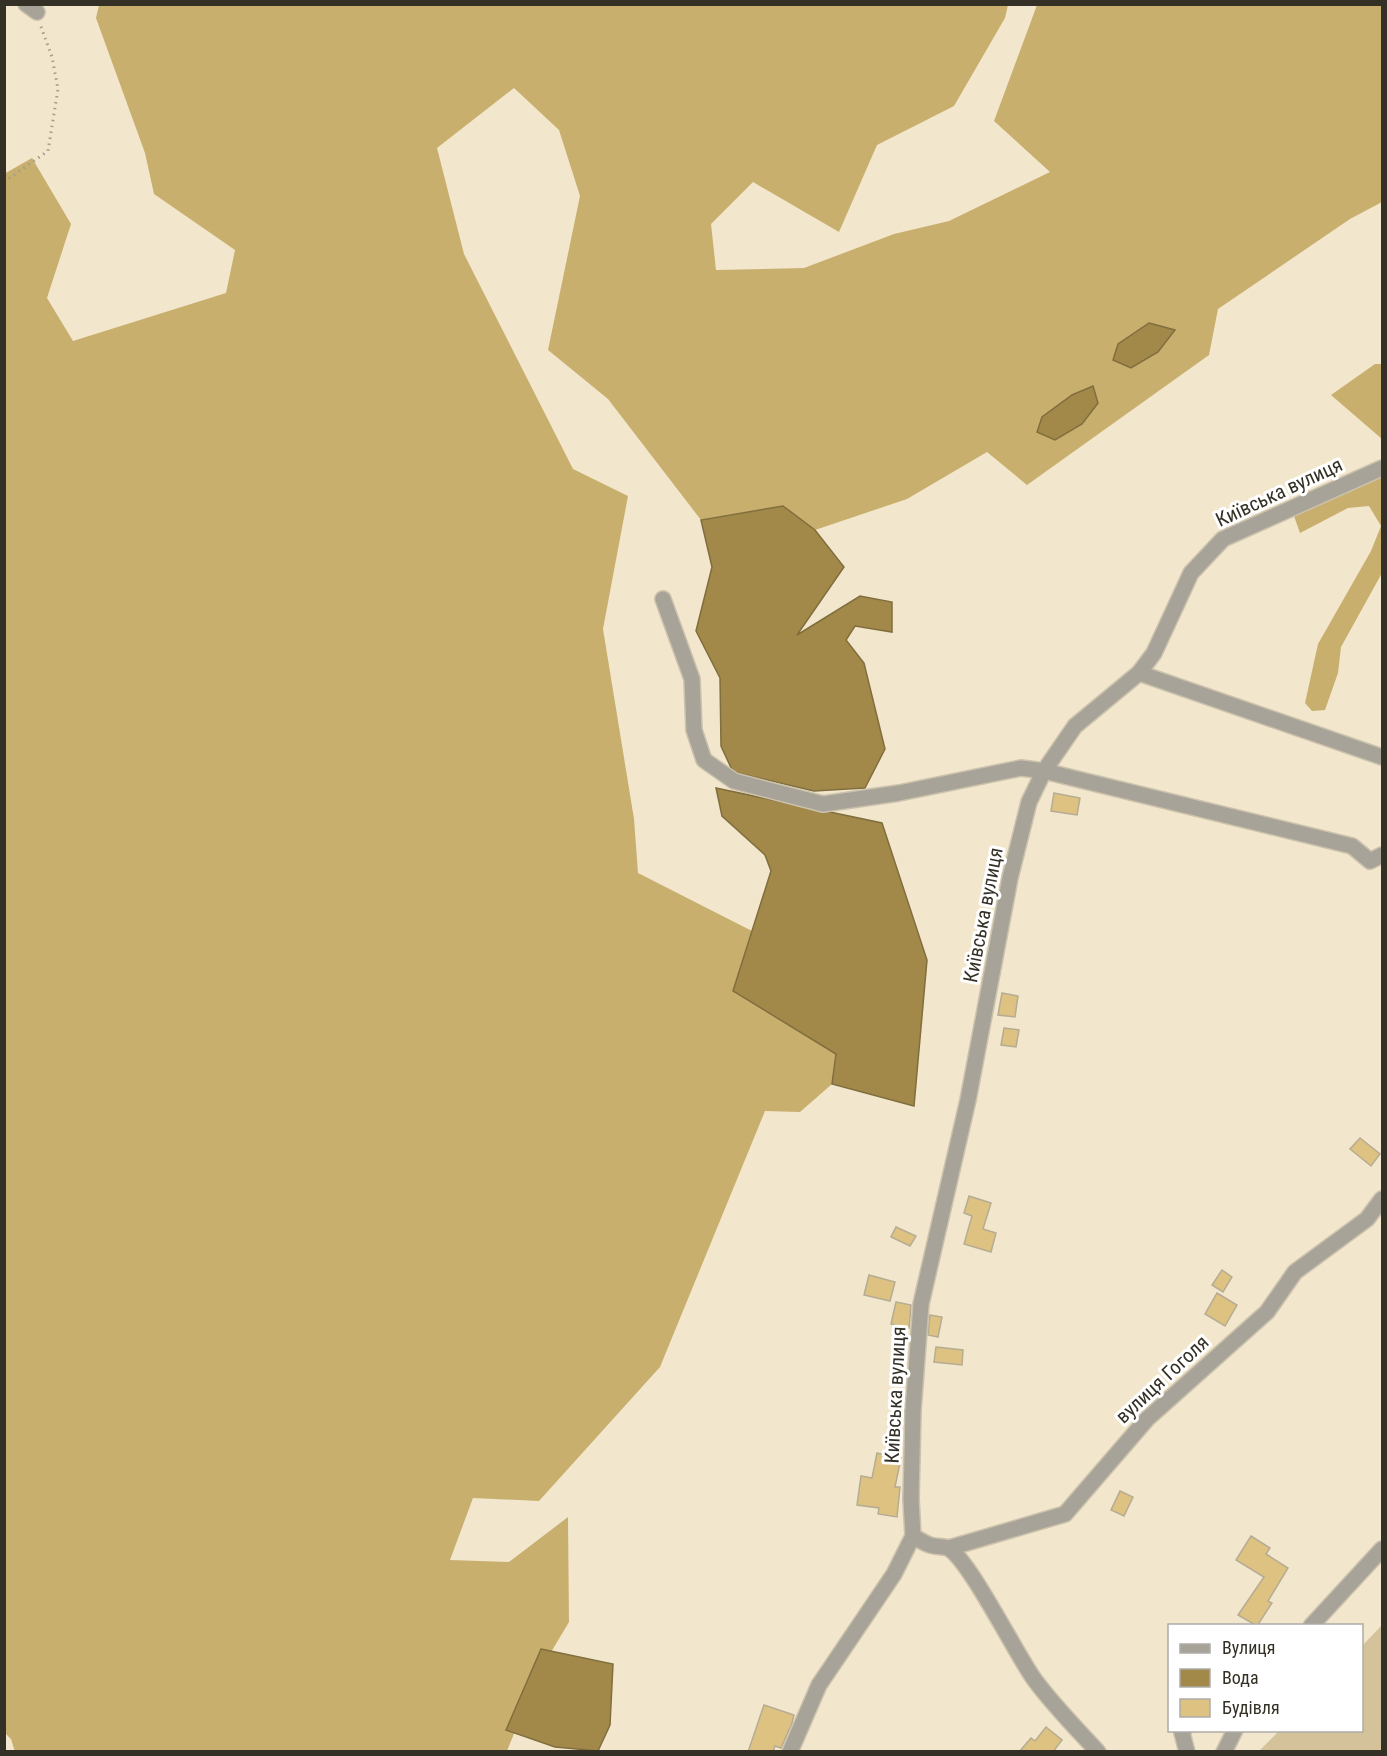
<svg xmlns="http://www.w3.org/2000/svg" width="1387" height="1756" viewBox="0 0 1387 1756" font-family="'Roboto Condensed',sans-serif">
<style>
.green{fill:#d3c29a}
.forest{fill:#c9af6e}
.water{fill:#a28949;stroke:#816e3e;stroke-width:1.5}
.building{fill:#ddc281;stroke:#b6ac93;stroke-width:1.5}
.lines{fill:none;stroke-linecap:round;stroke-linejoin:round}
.minor-casing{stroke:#ccc2ac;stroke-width:18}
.path{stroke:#a59d89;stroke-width:3;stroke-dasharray:1.5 4.5;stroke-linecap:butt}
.minor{stroke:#a7a398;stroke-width:15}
.labels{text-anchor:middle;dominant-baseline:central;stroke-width:6;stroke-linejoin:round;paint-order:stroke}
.street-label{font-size:20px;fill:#343026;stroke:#fff}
</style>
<rect width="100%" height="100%" fill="#f2e7cd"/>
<path class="green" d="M1382,1625V1751H1259L1279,1731L1362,1730V1646Z"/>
<g class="forest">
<path d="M99,5H1008L1005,18L954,106L877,145L839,232L753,182L711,224L716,270L804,268L894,234L949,221L1050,172L994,121L1037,5H1382V202L1350,219L1218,309L1209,355L1027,485L987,452L907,499L815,530L783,506L701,520L608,399L548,350L580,196L559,130L514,88L437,148L464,254L573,469L628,496L603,629L634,819L638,873L752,931L733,991L836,1054L832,1084L800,1112L765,1111L660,1367L539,1501L473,1498L450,1560L509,1562L568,1517L569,1622L538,1674L507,1751L15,1752L11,1739L5,1733L4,174L32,158L71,224L47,298L73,341L226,293L235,250L154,194L145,153L96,18Z"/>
<path d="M1375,364H1382V439L1331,395Z"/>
<path d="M1382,474V573L1341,647L1338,673L1325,710L1312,711L1305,703L1318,644L1371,551L1381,526L1369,506L1348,508L1300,533L1294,516L1309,506Z"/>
</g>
<g class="water">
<path d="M1149,323L1175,330L1158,352L1131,368L1113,360L1118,344Z"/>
<path d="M1093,386L1098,403L1082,424L1055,440L1037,432L1042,417L1072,395Z"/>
<path d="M783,506L815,530L844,567L797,635L860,596L892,602V632L855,626L846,640L864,663L885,749L865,788L814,791L733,772L721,746L720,678L696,631L712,567L701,520Z"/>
<path d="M716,788L882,823L927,960L914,1106L832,1084L836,1054L733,991L771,871L765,855L722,816Z"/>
<path d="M541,1649L613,1664L610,1725L598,1751L555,1747L506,1730Z"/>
</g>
<g class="building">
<path d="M1054,793L1080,798L1077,815L1051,811Z"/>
<path d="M1002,993L1018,996L1015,1017L998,1015Z"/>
<path d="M1004,1028L1019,1030L1016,1047L1001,1045Z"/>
<path d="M1360,1138L1380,1154L1371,1166L1350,1149Z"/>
<path d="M969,1196L991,1203L983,1229L996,1233L991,1252L964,1244L972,1216L964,1213Z"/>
<path d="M896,1227L916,1236L910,1246L891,1237Z"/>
<path d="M1222,1270L1232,1277L1223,1292L1212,1285Z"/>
<path d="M869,1275L895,1282L890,1301L864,1295Z"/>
<path d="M1217,1293L1237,1305L1225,1326L1205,1314Z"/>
<path d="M896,1302L911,1305L909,1328L891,1324Z"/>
<path d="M930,1315L942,1317L938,1337L928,1335Z"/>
<path d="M936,1347L963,1350L962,1365L934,1362Z"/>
<path d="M877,1453L901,1458L895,1487H900L897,1517L878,1514L879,1508L857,1505L861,1476L872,1478Z"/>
<path d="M1120,1491L1133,1497L1124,1516L1111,1510Z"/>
<path d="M1251,1536L1270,1548L1266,1554L1288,1568L1268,1601L1272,1603L1257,1626L1238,1615L1264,1577L1236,1560Z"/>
<path d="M764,1705L794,1715L792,1723L781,1748L775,1746L773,1752H748Z"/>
<path d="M1046,1727L1062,1740L1053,1752H1019L1031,1738L1035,1741Z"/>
</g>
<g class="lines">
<defs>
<g id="minor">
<path d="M26,4L37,12"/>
<path d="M663,599L692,679L694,730L704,760L734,781L823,804L899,793L1021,768L1044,771L1352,846L1370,861L1382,855"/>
<path d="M1139,673L1382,757"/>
<path d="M913,1536C918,1539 924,1543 930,1545C935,1547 942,1546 948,1548C969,1559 1016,1654 1034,1679C1053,1705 1076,1728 1098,1752"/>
<path d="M949,1548L1065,1514L1147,1419L1267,1312L1295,1272L1367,1219L1382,1199"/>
<path d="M1311,1626L1382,1549"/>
<path d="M1184,1730L1182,1733L1187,1752"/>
<path d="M790,1752L819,1685L894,1574L913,1536L911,1499L913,1411L921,1304L968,1100L1010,878L1029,802L1044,771L1075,726L1139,673L1154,653L1191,573L1223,539L1382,468"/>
<path d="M1224,1752L1235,1730"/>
</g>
</defs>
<use href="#minor" class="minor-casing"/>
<path class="path" d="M4,182L48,151L58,89L52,57L40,24"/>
<use href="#minor" class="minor"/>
</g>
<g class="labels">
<g class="street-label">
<text transform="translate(1279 492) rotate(-25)">Київська вулиця</text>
<text transform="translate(983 915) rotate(-79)">Київська вулиця</text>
<text transform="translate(1162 1379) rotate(-43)">вулиця Гоголя</text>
<text transform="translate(895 1395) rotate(-87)">Київська вулиця</text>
</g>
</g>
<rect width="1387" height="1756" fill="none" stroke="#343026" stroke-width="12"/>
<rect x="1168" y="1624" width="195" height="108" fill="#ffffff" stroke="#aeaca8" stroke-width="1.5"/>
<rect x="1180" y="1644" width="30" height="9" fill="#a7a398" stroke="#aeaca8" stroke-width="1.5"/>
<text x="1222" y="1654" font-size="18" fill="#343026">Вулиця</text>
<rect x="1180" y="1669" width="30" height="18" fill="#a28949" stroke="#aeaca8" stroke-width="1.5"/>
<text x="1222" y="1684" font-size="18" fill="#343026">Вода</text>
<rect x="1180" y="1699" width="30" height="18" fill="#ddc281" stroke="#aeaca8" stroke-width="1.5"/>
<text x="1222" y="1714" font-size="18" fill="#343026">Будівля</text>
</svg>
